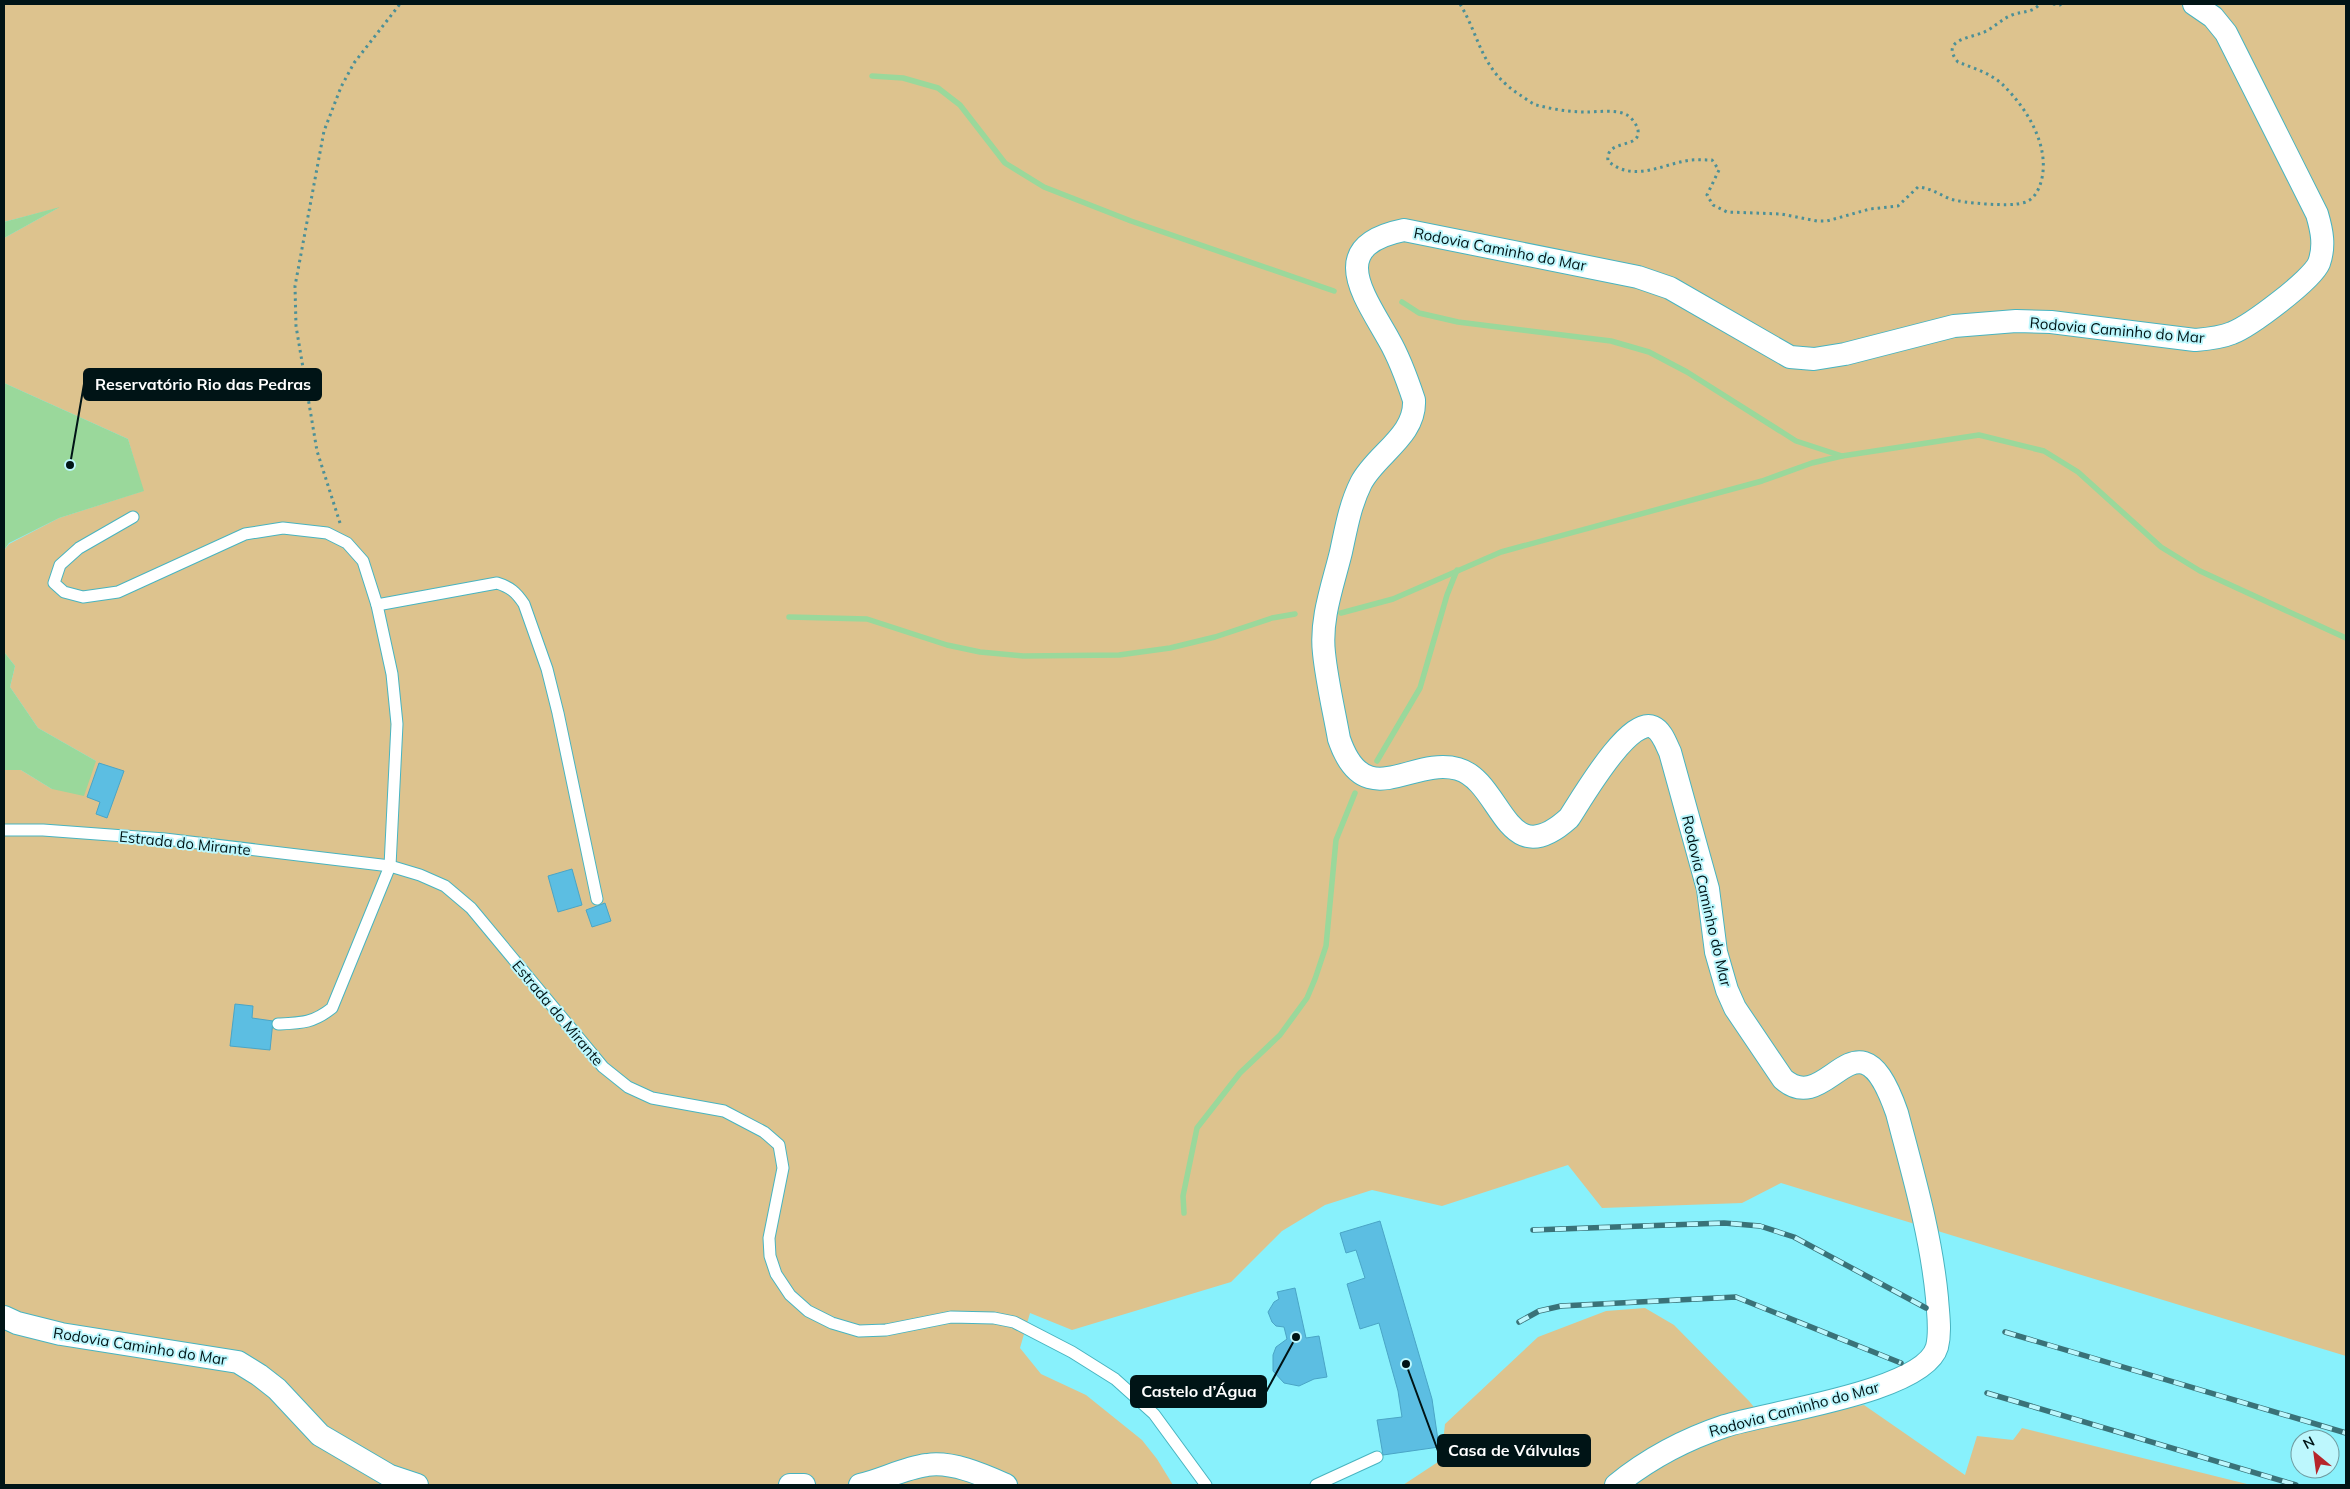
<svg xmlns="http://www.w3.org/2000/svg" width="2350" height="1489" viewBox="0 0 2350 1489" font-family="Mulish,sans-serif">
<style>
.green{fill:#ddc38e}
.water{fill:#9ad89b}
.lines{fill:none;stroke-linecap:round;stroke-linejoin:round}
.stream{stroke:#9ad89b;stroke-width:5.5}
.building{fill:#5cbee2;stroke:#4aa5c6}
.lane-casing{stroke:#48b4c0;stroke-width:13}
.street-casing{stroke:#48b4c0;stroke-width:24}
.path{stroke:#4c9097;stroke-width:3;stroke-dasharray:2.5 4;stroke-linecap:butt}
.lane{stroke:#fff;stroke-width:11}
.street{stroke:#fff;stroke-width:22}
.rail-casing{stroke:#3a7278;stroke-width:5.5}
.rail{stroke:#bdf7fd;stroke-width:4;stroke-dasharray:11;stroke-linecap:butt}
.labels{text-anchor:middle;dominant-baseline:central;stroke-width:4;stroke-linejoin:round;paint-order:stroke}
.street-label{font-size:15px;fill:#001416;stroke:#bdf7fd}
.leader{fill:none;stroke:#001416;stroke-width:2}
.callout-dot{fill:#001416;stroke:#bdf7fd;stroke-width:2}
.callout{fill:#001416;stroke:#001416;stroke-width:2}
.callout-label{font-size:16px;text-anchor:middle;font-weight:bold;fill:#fff}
</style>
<rect width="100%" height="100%" fill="#88f1fc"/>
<g class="green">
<path d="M4,4H2346V1356L1781,1183L1742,1203L1602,1208L1568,1165L1442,1206L1372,1190L1325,1205L1282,1231L1231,1282L1072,1330L1030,1313L1020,1348L1041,1374L1086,1395L1142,1440L1157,1459L1173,1485H4V770H21L52,789L96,761L38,728L10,687L15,666L4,652V550L9,544L59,518L143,491L128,439L4,383V238L58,208L4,222Z"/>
<path d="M1645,1308L1674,1325L1749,1401L1766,1422L1864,1405L1965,1475L1977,1436L2013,1440L2022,1428L2251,1485H1403L1441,1460L1445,1424L1538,1337L1606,1311Z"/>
</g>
<g class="water">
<path d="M60,207L4,238V222Z"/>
<path d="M4,383L128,439L144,491L59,518L9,543L4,550Z"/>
<path d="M4,652L15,666L10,687L38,728L96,761L84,796L52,789L21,770H4Z"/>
</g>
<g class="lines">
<g class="stream">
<path d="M872,76L903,78L938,88L960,105L1005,163L1044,187L1131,221L1334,291"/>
<path d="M1402,302L1419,313L1458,322L1611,341L1649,352L1687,372L1796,441L1842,456L1979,435L2044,451L2078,472L2161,547L2200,571L2346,638"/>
<path d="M1341,613L1393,599L1501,552L1762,481L1812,463L1842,456"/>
<path d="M789,617L867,619L947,645L980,652L1023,656L1119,655L1170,648L1215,637L1272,618L1295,614"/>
<path d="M1377,761L1420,688L1447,595L1457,570"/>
<path d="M1184,1213L1183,1196L1197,1128L1240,1073L1280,1035L1307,998L1315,979L1326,946L1336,840L1355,793"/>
</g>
</g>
<g class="building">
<path d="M99,763L124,771L107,818L96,814L100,802L87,797Z"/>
<path d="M572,869L582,905L558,912L548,876Z"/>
<path d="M605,903L611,921L592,927L586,910Z"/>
<path d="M235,1004L253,1006L252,1018L273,1021L270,1050L230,1046Z"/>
<path d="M1380,1221L1432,1399L1439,1447L1383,1455L1377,1420L1402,1417L1398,1391L1379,1323L1360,1329L1347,1284L1365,1278L1356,1250L1346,1253L1340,1233Z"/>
<path d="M1295,1288L1306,1338L1319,1336L1327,1377L1314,1379L1299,1386L1284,1383L1273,1371V1355L1276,1347L1287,1339L1284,1327L1276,1326L1272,1322L1268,1312L1274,1302L1279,1299L1277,1292Z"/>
</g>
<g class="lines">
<defs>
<g id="lane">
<path d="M133,517L79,548L60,565L54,583L64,592L83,597L118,592L245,534L283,528L327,533L347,543L363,561L377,605L392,674L397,724L390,866L332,1008C313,1023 302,1023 278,1024"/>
<path d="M377,605L497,583C510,587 516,592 524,604L547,669L558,713L597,899"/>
<path d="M4,830H43L165,839L390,866L420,875L445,886L471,908L603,1067L628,1087L652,1098L724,1111L764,1132L779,1145L783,1168L769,1238L770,1256L776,1274L790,1295L808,1311L832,1323L859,1331L886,1330L951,1317L994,1318L1014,1322L1072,1352L1115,1379L1154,1414L1206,1485"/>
<path d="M1316,1485L1377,1457"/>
</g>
<g id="street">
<path d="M4,1317L17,1323L61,1334L238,1362L259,1375L277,1389L320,1435L390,1476L417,1485"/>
<path d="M790,1485H804"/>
<path d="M860,1485C882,1480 904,1468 927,1465C952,1461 983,1475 1006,1485"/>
<path d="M1616,1485C1648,1459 1686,1439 1725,1426C1768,1412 1924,1392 1937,1347C1941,1331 1938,1314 1937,1298C1931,1235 1913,1174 1897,1113C1857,998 1829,1120 1783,1079L1735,1008L1727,990L1716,952L1708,889L1670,752C1666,744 1662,731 1653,727C1629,716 1581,800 1569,818C1505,876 1503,782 1458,769C1411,756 1365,815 1339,739C1334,711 1327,682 1324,653C1320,619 1333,585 1341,552C1346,529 1350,505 1361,483C1376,454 1416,436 1414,400C1407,379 1400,359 1389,340C1364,295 1325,246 1404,230L1638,277L1670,288L1790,357L1814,359L1845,354L1954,326L2016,321L2051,322L2195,340C2207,339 2220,338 2232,333C2250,326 2312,280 2319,263C2325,246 2322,231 2317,214L2226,33L2213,17L2194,4"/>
</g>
</defs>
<use href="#lane" class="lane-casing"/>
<use href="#street" class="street-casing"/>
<g class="path">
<path d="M1460,4C1481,39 1480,69 1520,95C1525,98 1531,103 1536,105C1552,109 1569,112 1586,112C1598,112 1616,109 1627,115C1632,118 1637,125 1638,130C1641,150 1605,138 1608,161C1632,182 1659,166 1685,161C1694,159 1703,160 1712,160L1719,170L1707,195L1713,205L1727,212L1781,214L1817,221H1827L1870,209L1898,206L1918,187C1930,188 1939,194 1950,199C1962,203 2010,207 2022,203C2033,201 2038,192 2041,182C2051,147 2027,108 2002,84C1990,73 1973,68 1958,62C1940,41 1968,38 1982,33C1993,29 2001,19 2012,15C2023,11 2032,13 2040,4"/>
<path d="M2053,4L2060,5L2061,4"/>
<path d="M340,523L317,451L296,326L295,286L324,131L341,87L354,63L400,4"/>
</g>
<use href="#lane" class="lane"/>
<use href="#street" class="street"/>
<defs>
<g id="rail">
<path d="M1533,1230L1724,1223L1760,1226L1794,1237L1926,1308"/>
<path d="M1519,1322L1539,1311L1561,1306L1736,1297L1901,1363"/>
<path d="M2005,1332L2346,1433"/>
<path d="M1987,1393L2296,1485"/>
</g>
</defs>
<use href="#rail" class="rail-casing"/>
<use href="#rail" class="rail"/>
</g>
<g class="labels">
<g class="street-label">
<text transform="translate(1500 249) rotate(11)">Rodovia Caminho do Mar</text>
<text transform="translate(2117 330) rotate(5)">Rodovia Caminho do Mar</text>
<text transform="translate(185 843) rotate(6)">Estrada do Mirante</text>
<text transform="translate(1707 901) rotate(77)">Rodovia Caminho do Mar</text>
<text transform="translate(558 1013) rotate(50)">Estrada do Mirante</text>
<text transform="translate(140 1346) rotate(9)">Rodovia Caminho do Mar</text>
<text transform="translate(1794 1409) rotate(-15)">Rodovia Caminho do Mar</text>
</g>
</g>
<path class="leader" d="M70 465L84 384M1296 1337L1266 1392M1406 1364L1438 1451"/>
<g class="callout-dot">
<circle cx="70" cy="465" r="5"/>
<circle cx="1296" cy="1337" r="5"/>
<circle cx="1406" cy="1364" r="5"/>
</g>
<g class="callout">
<rect x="84" y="369" width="237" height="31" rx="5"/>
<rect x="1131" y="1376" width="135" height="31" rx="5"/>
<rect x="1438" y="1435" width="152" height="31" rx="5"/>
</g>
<g class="callout-label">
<text x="203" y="390">Reservatório Rio das Pedras</text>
<text x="1199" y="1397">Castelo d’Água</text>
<text x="1514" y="1456">Casa de Válvulas</text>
</g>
<rect width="2350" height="1489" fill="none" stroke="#001416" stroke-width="10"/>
<g transform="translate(2315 1454) rotate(331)"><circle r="24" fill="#bdf7fd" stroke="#719ca1"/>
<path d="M0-4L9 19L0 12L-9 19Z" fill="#b6262b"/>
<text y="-8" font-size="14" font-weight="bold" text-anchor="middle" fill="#001416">N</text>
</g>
</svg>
